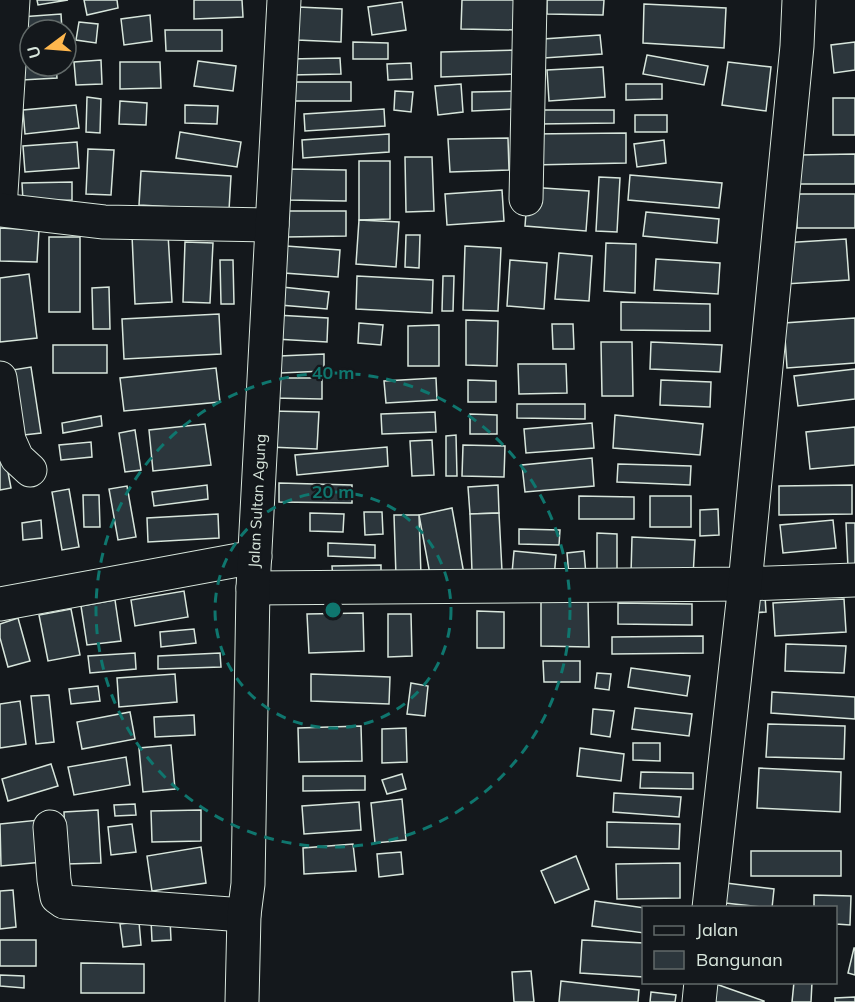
<svg xmlns="http://www.w3.org/2000/svg" width="855" height="1002" viewBox="0 0 855 1002" font-family="Mulish,sans-serif">
<style>
.building{fill:#2c363c;stroke:#d8e6dc;stroke-width:1.5}
.lines{fill:none;stroke-linecap:round;stroke-linejoin:round}
.minor-casing{stroke:#d8e6dc;stroke-width:35}
.minor{stroke:#14181c;stroke-width:33}
.ring{fill:none;stroke:#0f766e;stroke-width:3;stroke-dasharray:10 8}
.labels{text-anchor:middle;dominant-baseline:central;stroke-width:4.5;stroke-linejoin:round;paint-order:stroke}
.street-label{font-size:15px;fill:#d8e6dc;stroke:#14181c}
.centre{fill:#0f766e;stroke:#14181c;stroke-width:3}
.ring-label{font-size:18px;text-anchor:middle;font-weight:bold;fill:#0f766e;stroke:#14181c;stroke-width:4.5;stroke-linejoin:round;paint-order:stroke}
</style>
<rect width="100%" height="100%" fill="#14181c"/>
<g class="building">
<path d="M37,0H68L38,5Z"/>
<path d="M84,0H117L118,8L87,15Z"/>
<path d="M194,0H242L243,17L194,19Z"/>
<path d="M462,0H516V30L461,29Z"/>
<path d="M547,0H604L603,15L547,14Z"/>
<path d="M402,2L406,30L372,35L368,7Z"/>
<path d="M644,4L726,8L724,48L643,43Z"/>
<path d="M298,7L342,9L341,42L297,40Z"/>
<path d="M61,14L62,30H30V41L22,42L20,17Z"/>
<path d="M150,15L152,41L124,45L121,19Z"/>
<path d="M79,22L98,24L96,43L76,40Z"/>
<path d="M165,30H222V51H166Z"/>
<path d="M600,35L602,54L544,58L543,39Z"/>
<path d="M353,42L388,43V59H353Z"/>
<path d="M855,42V70L834,73L831,45Z"/>
<path d="M516,50L517,74L441,77V52Z"/>
<path d="M30,54V66H56L57,78L22,80L21,55Z"/>
<path d="M647,55L708,66L704,85L643,74Z"/>
<path d="M340,58L341,74L290,75L289,59Z"/>
<path d="M101,60L102,84L76,85L74,62Z"/>
<path d="M198,61L236,66L233,91L194,86Z"/>
<path d="M120,62H160L161,88L120,89Z"/>
<path d="M728,62L771,67L766,111L722,105Z"/>
<path d="M411,63L412,79L388,80L387,64Z"/>
<path d="M603,67L605,97L549,101L547,70Z"/>
<path d="M292,82H351V101H293Z"/>
<path d="M461,84L463,112L438,115L435,86Z"/>
<path d="M626,84H662V99L626,100Z"/>
<path d="M395,91L413,92L411,112L394,110Z"/>
<path d="M516,91V109L472,111V92Z"/>
<path d="M87,97L101,99L100,133L86,132Z"/>
<rect x="833" y="98" width="22" height="37"/>
<path d="M120,101L147,103L146,125L119,124Z"/>
<path d="M76,105L79,128L25,134L23,110Z"/>
<path d="M185,105L218,106L217,124L185,123Z"/>
<path d="M384,109L385,126L305,131L304,114Z"/>
<path d="M539,110H614V123L539,124Z"/>
<rect x="635" y="115" width="32" height="17"/>
<path d="M180,132L241,142L237,167L176,158Z"/>
<path d="M626,133V163L532,165L531,134Z"/>
<path d="M389,134V152L303,158L302,140Z"/>
<path d="M508,138L509,170L450,172L448,139Z"/>
<path d="M664,140L666,163L637,167L634,144Z"/>
<path d="M77,142L79,168L25,172L23,146Z"/>
<path d="M88,149L114,150L111,195L86,194Z"/>
<path d="M855,154V184H799V155Z"/>
<path d="M405,157H432L434,211L406,212Z"/>
<path d="M359,161H390V219L359,220Z"/>
<path d="M287,169L346,170V201L287,200Z"/>
<path d="M141,171L231,176L229,210L139,205Z"/>
<path d="M630,175L722,183L719,208L628,200Z"/>
<path d="M599,177L620,178L617,232L596,231Z"/>
<path d="M72,182V200L23,201L22,183Z"/>
<path d="M528,187L589,191L586,231L525,226Z"/>
<path d="M502,190L504,221L447,225L445,194Z"/>
<rect x="797" y="194" width="58" height="34"/>
<path d="M286,211H346V236L286,237Z"/>
<path d="M646,212L719,219L717,243L643,236Z"/>
<path d="M359,220L399,222L396,267L356,264Z"/>
<path d="M0,228L39,230L37,262L0,261Z"/>
<path d="M168,234L172,302L135,304L132,235Z"/>
<path d="M406,235H420L419,268L405,267Z"/>
<rect x="49" y="237" width="31" height="75"/>
<path d="M846,239L849,280L785,284L782,243Z"/>
<path d="M185,242L213,243L210,303L183,302Z"/>
<path d="M606,243L636,244L635,293L604,291Z"/>
<path d="M286,246L340,250L338,277L284,273Z"/>
<path d="M465,246L501,248L498,311L463,310Z"/>
<path d="M559,253L592,256L589,301L555,299Z"/>
<path d="M656,259L720,263L718,294L654,290Z"/>
<path d="M220,260H233L234,304H221Z"/>
<path d="M510,260L547,263L544,309L507,306Z"/>
<path d="M29,274L37,338L0,342V278Z"/>
<path d="M357,276L433,280L432,313L356,309Z"/>
<path d="M443,276H454L453,311H442Z"/>
<path d="M109,287L110,329H93L92,288Z"/>
<path d="M282,287L329,292L327,309L280,305Z"/>
<path d="M621,302L710,304V331L621,330Z"/>
<path d="M219,314L221,354L124,359L122,319Z"/>
<path d="M276,315L328,318L327,342L275,339Z"/>
<path d="M855,318V363L787,368L784,323Z"/>
<path d="M466,320L498,321L497,366L466,365Z"/>
<path d="M359,323L383,325L381,345L358,343Z"/>
<path d="M552,324H573L574,349H553Z"/>
<path d="M439,325V366H408V326Z"/>
<path d="M601,342H632L633,396H602Z"/>
<path d="M651,342L722,345L720,372L650,369Z"/>
<rect x="53" y="345" width="54" height="28"/>
<path d="M324,354V371L281,373L280,356Z"/>
<path d="M518,364H566L567,393L519,394Z"/>
<path d="M31,367L41,433L15,436L6,371Z"/>
<path d="M216,368L220,402L124,411L120,378Z"/>
<path d="M855,369V399L798,406L794,376Z"/>
<path d="M272,378H322V399L272,398Z"/>
<path d="M436,378L437,400L386,403L384,381Z"/>
<path d="M468,380L496,381V402H468Z"/>
<path d="M661,380L711,382L710,407L660,405Z"/>
<path d="M517,404H585V419L517,418Z"/>
<path d="M270,411L319,412L317,449L269,447Z"/>
<path d="M435,412L436,432L382,434L381,414Z"/>
<path d="M470,414L497,415V434H470Z"/>
<path d="M615,415L703,424L700,455L613,448Z"/>
<path d="M101,416L102,426L63,433L62,423Z"/>
<path d="M592,423L594,448L526,453L524,429Z"/>
<path d="M205,424L211,465L153,471L149,430Z"/>
<path d="M855,427V465L810,469L806,432Z"/>
<path d="M135,430L141,470L125,472L119,433Z"/>
<path d="M1,435L11,488L0,490V436Z"/>
<path d="M456,435L457,476H446V436Z"/>
<path d="M432,440L434,475L412,476L410,441Z"/>
<path d="M91,442L92,457L61,460L59,445Z"/>
<path d="M463,445L505,446L504,477L462,476Z"/>
<path d="M387,447L388,466L297,475L295,455Z"/>
<path d="M592,458L594,486L525,492L522,465Z"/>
<path d="M618,464L691,466L690,485L617,482Z"/>
<path d="M279,483L352,485V503L279,502Z"/>
<path d="M207,485L208,499L154,506L152,492Z"/>
<path d="M498,485L499,513L470,514L468,487Z"/>
<path d="M852,485V514L779,515V486Z"/>
<path d="M127,486L136,537L118,540L109,489Z"/>
<path d="M69,489L79,547L62,550L52,492Z"/>
<path d="M83,495H99L100,527H84Z"/>
<path d="M579,496L634,497V519H579Z"/>
<rect x="650" y="496" width="41" height="31"/>
<path d="M452,508L464,574L431,580L419,515Z"/>
<path d="M718,509L719,535L700,536V510Z"/>
<path d="M364,512H382L383,534L365,535Z"/>
<path d="M310,513L344,514L343,532L310,531Z"/>
<path d="M499,513L502,571L472,572L470,514Z"/>
<path d="M218,514L219,538L148,542L147,518Z"/>
<path d="M394,515H419L421,576L396,577Z"/>
<path d="M41,520L42,538L23,540L22,523Z"/>
<path d="M833,520L836,548L783,553L780,525Z"/>
<path d="M846,523H855V568H848Z"/>
<path d="M519,529L560,530L559,545L519,544Z"/>
<path d="M597,533L617,534V571H597Z"/>
<path d="M632,537L695,540L693,577L631,574Z"/>
<path d="M328,543L375,545V558L328,556Z"/>
<path d="M514,551L556,555L554,578L512,573Z"/>
<path d="M584,551L586,575L569,576L567,553Z"/>
<path d="M381,565V579L333,581L332,566Z"/>
<path d="M184,591L188,617L135,626L131,600Z"/>
<path d="M765,596L766,612L750,613V597Z"/>
<path d="M844,599L846,632L775,636L773,603Z"/>
<path d="M115,600L121,641L87,645L81,606Z"/>
<path d="M541,600H588L589,647L541,646Z"/>
<path d="M618,603L692,604V625L618,624Z"/>
<path d="M71,609L80,655L48,661L39,615Z"/>
<path d="M477,611L504,612V648H477Z"/>
<path d="M363,613L364,651L309,653L307,614Z"/>
<path d="M388,614H411L412,656L388,657Z"/>
<path d="M18,618L30,661L8,667L0,638V624Z"/>
<path d="M194,629L196,643L161,647L160,632Z"/>
<path d="M703,636V653L612,654V637Z"/>
<path d="M786,644L846,646L844,673L785,671Z"/>
<path d="M135,653L136,669L90,673L88,656Z"/>
<path d="M220,653L221,667L158,669V656Z"/>
<path d="M543,661H580V682H544Z"/>
<path d="M631,668L690,676L687,696L628,687Z"/>
<path d="M597,673L611,674L609,690L595,688Z"/>
<path d="M175,674L177,702L119,707L117,678Z"/>
<path d="M311,674L390,677L389,704L311,701Z"/>
<path d="M411,683L428,686L425,716L407,714Z"/>
<path d="M98,686L100,701L71,704L69,689Z"/>
<path d="M772,692L855,697V719L771,713Z"/>
<path d="M49,695L54,742L36,744L31,696Z"/>
<path d="M20,701L26,744L0,748V704Z"/>
<path d="M635,708L692,714L689,736L632,729Z"/>
<path d="M593,709L614,711L610,737L591,734Z"/>
<path d="M130,712L135,739L82,749L77,722Z"/>
<path d="M194,715L195,735L155,737L154,717Z"/>
<path d="M768,724L845,726L844,759L766,757Z"/>
<path d="M361,726L362,761L299,762L298,728Z"/>
<path d="M406,728L407,762L382,763V729Z"/>
<path d="M633,743H660V761L633,760Z"/>
<path d="M171,745L175,789L143,792L139,748Z"/>
<path d="M580,748L624,754L621,781L577,776Z"/>
<path d="M126,757L130,785L74,795L68,767Z"/>
<path d="M51,764L58,786L8,801L2,779Z"/>
<path d="M759,768L841,772L840,812L757,808Z"/>
<path d="M641,772L693,773V789L640,788Z"/>
<path d="M402,774L406,789L387,794L382,780Z"/>
<path d="M303,776H365V790L303,791Z"/>
<path d="M614,793L681,797L679,817L613,812Z"/>
<path d="M402,799L406,840L375,843L371,803Z"/>
<path d="M359,802L361,830L304,834L302,806Z"/>
<path d="M135,804L136,815L115,816L114,805Z"/>
<path d="M98,810L101,863L66,864L64,812Z"/>
<path d="M201,810V841L152,842L151,811Z"/>
<path d="M39,820L43,862L1,866L0,824Z"/>
<path d="M607,822L680,824L679,849L607,847Z"/>
<path d="M132,824L136,852L111,855L108,827Z"/>
<path d="M353,844L356,871L304,874L303,848Z"/>
<path d="M201,847L206,883L152,891L147,856Z"/>
<rect x="751" y="851" width="90" height="25"/>
<path d="M401,852L403,874L379,877L377,854Z"/>
<path d="M576,856L589,889L555,903L541,871Z"/>
<path d="M680,863V898L617,899L616,864Z"/>
<path d="M726,883L774,889L772,908L725,903Z"/>
<path d="M13,890L16,927L0,929V891Z"/>
<path d="M814,895L851,896L850,925L836,924V908H814Z"/>
<path d="M595,901L645,908H644V933L592,926Z"/>
<path d="M170,919L171,940L152,941L151,920Z"/>
<path d="M139,922L141,945L123,947L120,924Z"/>
<rect x="0" y="940" width="36" height="26"/>
<path d="M582,940L644,943V977L580,973Z"/>
<path d="M854,948H855V975L848,973Z"/>
<path d="M81,963L144,964V993H81Z"/>
<path d="M531,971L534,1002H514L512,972Z"/>
<path d="M0,975L24,976V988L0,986Z"/>
<path d="M561,981L639,990L638,1002H559Z"/>
<path d="M794,982H812L811,1002H792Z"/>
<path d="M716,984L764,1001V1002H710Z"/>
<path d="M651,992L676,995L675,1002H650Z"/>
<path d="M855,997V1002H835V998Z"/>
</g>
<g class="lines">
<defs>
<g id="minor">
<path d="M526,199L530,0"/>
<path d="M0,209L13,0"/>
<path d="M0,210L104,222L272,225"/>
<path d="M0,378L9,440L17,458L30,470"/>
<path d="M253,588L745,584L855,580"/>
<path d="M0,604L255,557"/>
<path d="M50,827L54,880L57,897L64,902L244,915"/>
<path d="M709,908L745,584L797,46L799,0"/>
<path d="M242,1002L244,915L248,884L253,588L284,0"/>
<path d="M699,1002L701,982"/>
</g>
</defs>
<use href="#minor" class="minor-casing"/>
<use href="#minor" class="minor"/>
</g>
<g class="ring">
<circle cx="333" cy="610" r="118"/>
<circle cx="333" cy="610" r="237"/>
</g>
<g class="labels">
<g class="street-label">
<text transform="translate(257 501) rotate(-87)">Jalan Sultan Agung</text>
</g>
</g>
<circle cx="333" cy="610" r="9" class="centre"/>
<g class="ring-label">
<text x="333" y="379">40 m</text>
<text x="333" y="498">20 m</text>
</g>
<rect x="642" y="906" width="195" height="78" fill="#14181c" stroke="#626a69" stroke-width="1.5"/>
<rect x="654" y="926" width="30" height="9" fill="#14181c" stroke="#626a69" stroke-width="1.5"/>
<text x="696" y="936" font-size="18" fill="#d8e6dc">Jalan</text>
<rect x="654" y="951" width="30" height="18" fill="#2c363c" stroke="#626a69" stroke-width="1.5"/>
<text x="696" y="966" font-size="18" fill="#d8e6dc">Bangunan</text>
<g transform="translate(48 48) rotate(254)"><circle r="28" fill="#14181c" stroke="#626a69" stroke-width="1.5"/>
<path d="M0-4.5L10 22L0 15L-10 22Z" fill="#ffb74d"/>
<text y="-9" font-size="16" font-weight="bold" text-anchor="middle" fill="#d8e6dc">U</text>
</g>
</svg>
